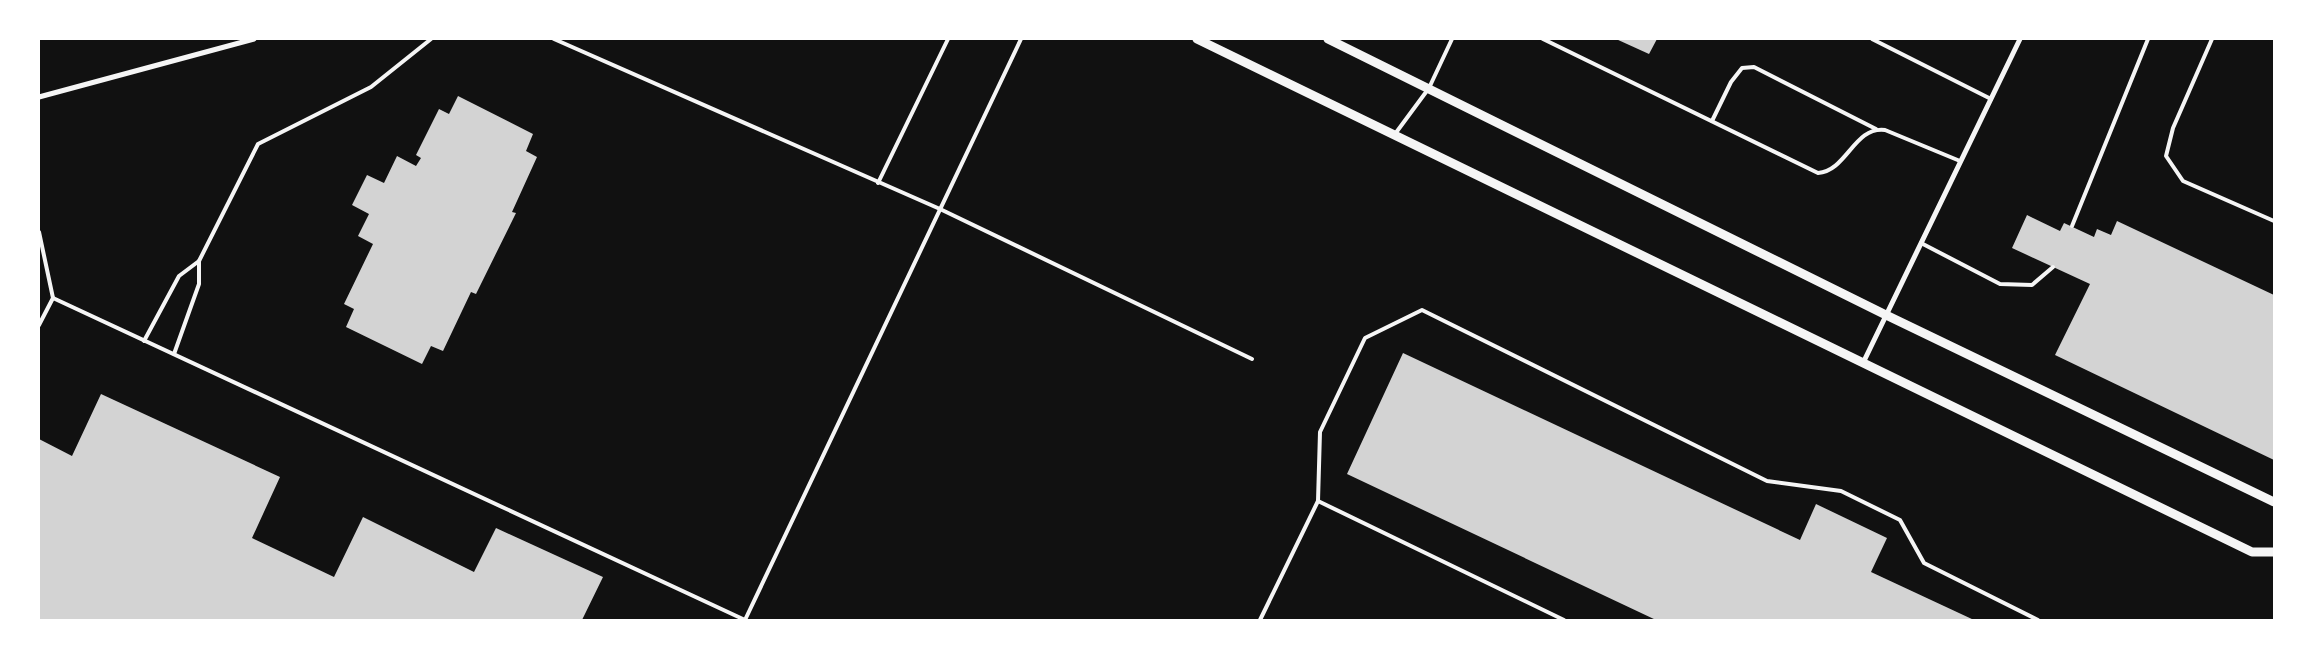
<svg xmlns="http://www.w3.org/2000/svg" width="2313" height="659" viewBox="0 0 2313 659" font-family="Signika,sans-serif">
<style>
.building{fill:#d3d3d3}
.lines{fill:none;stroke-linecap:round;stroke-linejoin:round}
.service{stroke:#f5f5f5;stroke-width:4}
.minor{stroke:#f5f5f5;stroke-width:5}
.tertiary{stroke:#f5f5f5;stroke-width:9}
</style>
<rect width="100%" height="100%" fill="#111"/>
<g class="building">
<path d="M1616,39H1657L1649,54Z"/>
<path d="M458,96L533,134L526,151L537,157L512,212L516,213L476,294L471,292L443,351L431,346L422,364L346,327L354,309L344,304L373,244L358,236L369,214L352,205L367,175L384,183L397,156L416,166L421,158L416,155L439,109L449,114Z"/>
<path d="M2027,215L2060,231L2064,223L2094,237L2097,229L2111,235L2117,221L2274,295V460L2055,355L2090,284L2012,248Z"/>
<path d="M1403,353L1800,540L1816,504L1887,538L1871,572L1974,620H1656L1347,474Z"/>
<path d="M101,394L280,477L252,538L334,577L363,517L474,572L496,528L603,577L582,620H39V439L72,456Z"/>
</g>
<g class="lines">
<g class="service">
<path d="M554,39L940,209L1252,359"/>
<path d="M1543,39L1818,173C1847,171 1854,126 1885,130L1960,161"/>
<path d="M1872,39L1991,99"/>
<path d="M2212,39L2173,128L2166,156L2183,181L2274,221"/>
<path d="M1712,121L1731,82L1742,68L1754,67L1876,129"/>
<path d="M1395,134L1429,88L1452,39"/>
<path d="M878,183L948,39"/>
<path d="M2072,226L2148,39"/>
<path d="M39,232L53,298L39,325"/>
<path d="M1921,243L2000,284L2032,285L2053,267"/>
<path d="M199,261L258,144L371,87L431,39"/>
<path d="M53,298L745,620"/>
<path d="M144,341L179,276L199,261V284L174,354"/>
<path d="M1318,501L1320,432L1365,338L1422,310L1767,481L1841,491L1900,520L1924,563L2038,620"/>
<path d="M745,620L1021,39"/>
<path d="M1260,620L1318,501L1564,620"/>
</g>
<g class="minor">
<path d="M39,97L254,39"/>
<path d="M1863,363L2020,39"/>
</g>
<g class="tertiary">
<path d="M1197,39L2252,552H2274"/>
<path d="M1328,39L1886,315L2274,502"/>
</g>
</g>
<rect width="2313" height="659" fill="none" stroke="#ffffff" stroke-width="80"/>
</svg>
